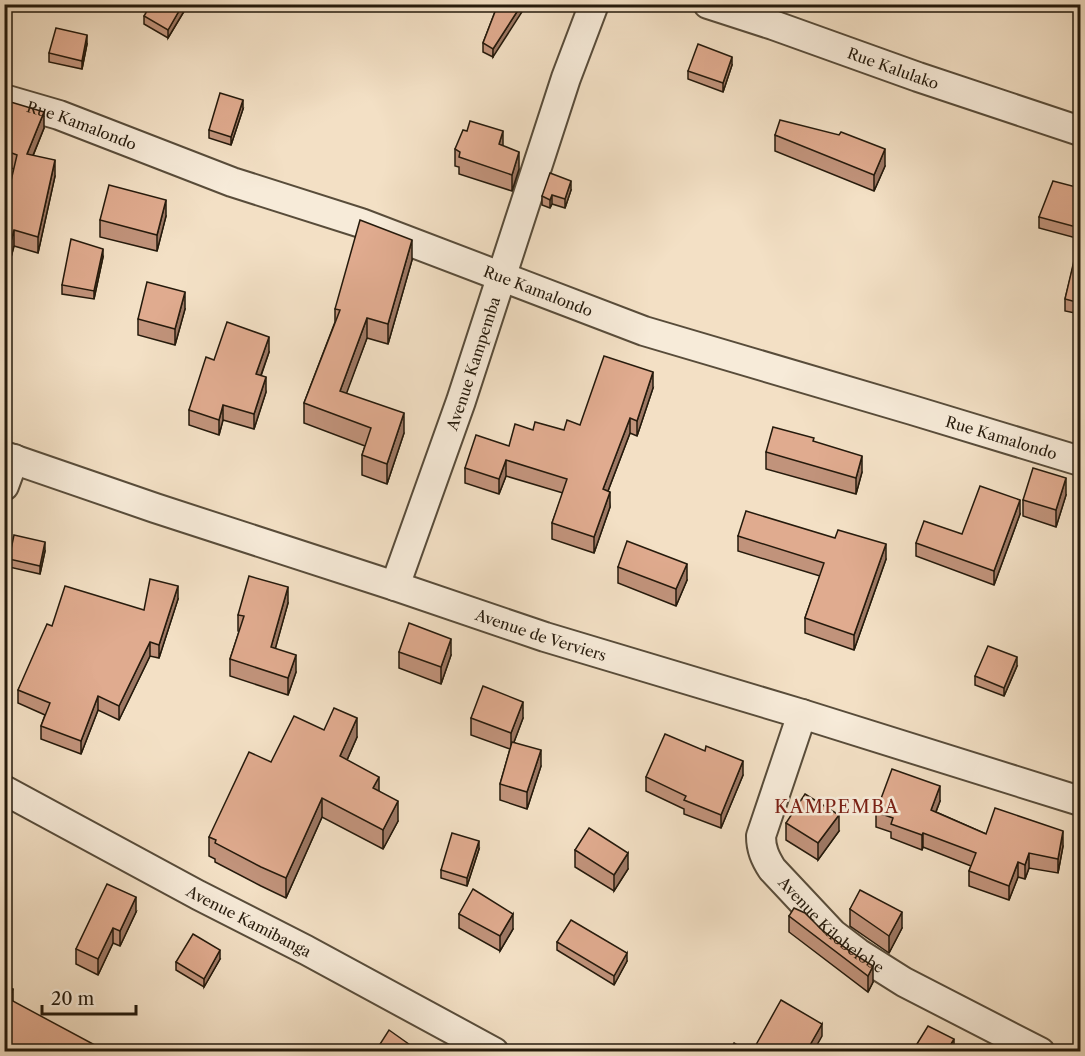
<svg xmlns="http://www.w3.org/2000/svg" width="1085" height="1056" viewBox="0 0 1085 1056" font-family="'Libre Caslon Text',serif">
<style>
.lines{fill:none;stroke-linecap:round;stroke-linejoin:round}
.minor-casing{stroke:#584c3a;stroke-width:32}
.minor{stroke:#f7ebd9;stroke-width:28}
.wall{fill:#c1937b;stroke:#251a0c;stroke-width:1.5}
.shaded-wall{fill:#9d7864;stroke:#251a0c;stroke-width:1.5}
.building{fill:#e0ab8f;stroke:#251a0c;stroke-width:1.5}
.labels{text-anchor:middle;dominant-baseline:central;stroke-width:5;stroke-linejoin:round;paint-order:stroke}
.street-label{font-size:15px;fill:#251a0c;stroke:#f7ebd9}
.quarter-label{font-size:18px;letter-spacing:1.5px;fill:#7a1f14;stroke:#f7ebd9}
</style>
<rect width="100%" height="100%" fill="#f3e0c5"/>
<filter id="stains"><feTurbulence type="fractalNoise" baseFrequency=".00333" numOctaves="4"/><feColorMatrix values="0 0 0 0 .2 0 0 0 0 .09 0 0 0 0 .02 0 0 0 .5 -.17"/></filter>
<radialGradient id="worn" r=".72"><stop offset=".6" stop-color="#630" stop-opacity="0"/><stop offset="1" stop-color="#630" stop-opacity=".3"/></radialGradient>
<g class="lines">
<defs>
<g id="minor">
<path id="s1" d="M708,4L773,25L918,77L1080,131"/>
<path id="s2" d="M4,99L59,115L232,182L361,223L644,331L912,410L1080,461"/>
<path id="s3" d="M4,456L155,508L395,586L545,637L802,714L1080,801"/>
<path d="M4,486L14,459"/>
<path id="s4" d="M395,586L461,401L566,78L594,4"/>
<path id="s5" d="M802,714L761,836C761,849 765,858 772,869L833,934L858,953L904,982L1040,1052"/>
<path id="s6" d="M4,790L198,895L306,950L494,1052"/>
</g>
</defs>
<use href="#minor" class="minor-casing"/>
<use href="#minor" class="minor"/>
</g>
<g class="wall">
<path d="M186,4V8L168,38L144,24V16Z"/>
<path d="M498,4L493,57L483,52V43Z"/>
<path d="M87,44L82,69L49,62V53Z"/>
<path d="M732,65L723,92L688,79V71Z"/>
<path d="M4,100L44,128L33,156L55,176L38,253L14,246L10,261L4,259V211L14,169L4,166Z"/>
<path d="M243,109L231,145L209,138V130Z"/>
<path d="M775,135L885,166L874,191L775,151Z"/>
<path d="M503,146L519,169L512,191L459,174V167L455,166V149Z"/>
<path d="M1080,188V314L1065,311V299L1080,239L1039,228V217Z"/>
<path d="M571,190L565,208L552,204L550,208L542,205V196Z"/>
<path d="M166,216L157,251L100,237V220Z"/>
<path d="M103,257L94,299L62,294V285Z"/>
<path d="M412,260L388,344L367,338L346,393L404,433L387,484L362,475V455L365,446L304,423V403L335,322V309Z"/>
<path d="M185,309L175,345L138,335V319Z"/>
<path d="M269,352L261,376L266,392L254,429L223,420L219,435L189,425V410L214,360Z"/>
<path d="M653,388L637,436L630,433L608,491L610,507L594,553L552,539V523L563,493L506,476L499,494L465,483V468L509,446L533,430H564L580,425Z"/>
<path d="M814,442L862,472L856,494L766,469V452Z"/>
<path d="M1066,495L1056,527L1023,516V500Z"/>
<path d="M1020,514L994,585L916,556V543L962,534Z"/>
<path d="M738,536L886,559L854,650L805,633V618L820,576L738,551Z"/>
<path d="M45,551L40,574L9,567V559Z"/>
<path d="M618,567L687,580L676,606L618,583Z"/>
<path d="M178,599L159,658L150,656L119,720L98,710L81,754L41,739V726L45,715L18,703V690L52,626L144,610Z"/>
<path d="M288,603L275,649L296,672L288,695L230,676V659L239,632L238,631V615Z"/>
<path d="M399,652L451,655L441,684L399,668Z"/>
<path d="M1017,666L1004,696L975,685V676Z"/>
<path d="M471,718H523L514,742L541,766L527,809L500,800V784L510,749L471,735Z"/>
<path d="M324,730L357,737L347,760L379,791L398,821L383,849L322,817L286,898L261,886L215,862V859L209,856V837L271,762Z"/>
<path d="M705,751L743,775L721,828L684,814V809L646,791V777Z"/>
<path d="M940,801L936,812L986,834L1063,846L1058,873L1029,868L1025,879L1018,877L1009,900L969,886V871L971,866L923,847L922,850L891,838V832L876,827V812Z"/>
<path d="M786,823L839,831L818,860L786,840Z"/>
<path d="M479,849L467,886L441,878V870Z"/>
<path d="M575,850L628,869L614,891L575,867Z"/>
<path d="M850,909L902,928L889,953L850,926Z"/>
<path d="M136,912L120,946L113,943L98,975L76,964V949Z"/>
<path d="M459,914L513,929L500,951L459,928Z"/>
<path d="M789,916L823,931L848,950L873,982L868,992L789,932Z"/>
<path d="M557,942L627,961L614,985L557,950Z"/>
<path d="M220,959L204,987L176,970V962Z"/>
</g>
<g class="shaded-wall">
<path d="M183,4H186V8L168,38V30Z"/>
<path d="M522,4H527L493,57V49Z"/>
<path d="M87,35V44L82,69V61Z"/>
<path d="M732,57V65L723,92V83Z"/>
<path d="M243,100V109L231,145V137Z"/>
<path d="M44,112V128L27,170V154Z"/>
<path d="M503,131V147L499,144Z"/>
<path d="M885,149V166L874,191V175Z"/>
<path d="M519,152V169L512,191V175Z"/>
<path d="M55,160V176L38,253V237Z"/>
<path d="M571,181V190L565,208V199Z"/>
<path d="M552,195V204L550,208V200Z"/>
<path d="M166,200V216L157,251V235Z"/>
<path d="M14,230V246L10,261V245Z"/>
<path d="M412,240V260L388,344V324Z"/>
<path d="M103,249V257L94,299V291Z"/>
<path d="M185,292V309L175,345V329Z"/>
<path d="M367,318V338L340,411V391Z"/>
<path d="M269,337V352L256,389V374Z"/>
<path d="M653,372V388L637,436V421Z"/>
<path d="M266,377V392L254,429V414Z"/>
<path d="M223,405V420L219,435V420Z"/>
<path d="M404,413V433L387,484V464Z"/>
<path d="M630,418V433L603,504V489Z"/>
<path d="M862,456V472L856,494V478Z"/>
<path d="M506,460V476L499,494V479Z"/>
<path d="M1066,478V495L1056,527V510Z"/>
<path d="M610,492V507L594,553V537Z"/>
<path d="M1020,500V514L994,585V571Z"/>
<path d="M45,542V551L40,574V566Z"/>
<path d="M886,544V559L854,650V635Z"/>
<path d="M687,564V580L676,606V589Z"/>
<path d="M178,586V599L159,658V645Z"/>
<path d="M288,587V603L271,664V647Z"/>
<path d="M451,639V655L441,684V667Z"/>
<path d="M150,642V656L119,720V706Z"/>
<path d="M296,655V672L288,695V678Z"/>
<path d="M1017,657V666L1004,696V688Z"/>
<path d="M98,696V710L81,754V741Z"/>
<path d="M523,702V718L511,750V733Z"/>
<path d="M357,718V737L340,776V756Z"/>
<path d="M541,750V766L527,809V792Z"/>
<path d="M743,761V775L721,828V815Z"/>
<path d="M379,777V796L373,788Z"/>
<path d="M940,786V801L931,824V810Z"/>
<path d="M322,798V817L286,898V878Z"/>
<path d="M398,801V821L383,849V830Z"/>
<path d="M839,815V831L818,860V843Z"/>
<path d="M1063,831V846L1058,873V859Z"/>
<path d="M923,833V847L922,850V835Z"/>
<path d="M479,841V849L467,886V878Z"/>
<path d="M628,853V869L614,891V875Z"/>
<path d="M1029,853V868L1025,879V865Z"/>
<path d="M1018,862V877L1009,900V886Z"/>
<path d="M136,897V912L120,946V931Z"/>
<path d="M902,912V928L889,953V936Z"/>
<path d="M513,914V929L500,951V936Z"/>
<path d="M113,928V943L98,975V959Z"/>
<path d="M220,950V959L204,987V979Z"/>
<path d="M627,953V961L614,985V976Z"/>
<path d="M873,966V982L868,992V976Z"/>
<path d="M13,989V1004L9,999Z"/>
<path d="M822,1024V1036L813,1052H806Z"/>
<path d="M954,1039V1052H947Z"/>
</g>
<g class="building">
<path d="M151,4H183L168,30L144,16Z"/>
<path d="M498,4H522L493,49L483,43Z"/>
<path d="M56,28L87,35L82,61L49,53Z"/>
<path d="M698,44L732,57L723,83L688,71Z"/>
<path d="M220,93L243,100L231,137L209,130Z"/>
<path d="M4,100L44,112L27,154L55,160L38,237L14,230L10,245L4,243V211L17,155L4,150Z"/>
<path d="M780,120L839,135L841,132L885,149L874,175L775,135Z"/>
<path d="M470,121L503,131L499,144L519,152L512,175L459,157L460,152L455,149L463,130L467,131Z"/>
<path d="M550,173L571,181L565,199L552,195L550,200L542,196Z"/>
<path d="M1053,181L1080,188V228L1039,217Z"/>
<path d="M109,185L166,200L157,235L100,220Z"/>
<path d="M360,220L412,240L388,324L367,318L340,391L404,413L387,464L362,455L371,428L304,403L340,310L335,309Z"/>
<path d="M1080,235V303L1065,299Z"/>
<path d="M71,239L103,249L94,291L62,285Z"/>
<path d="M147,282L185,292L175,329L138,319Z"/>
<path d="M227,322L269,337L256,374L266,377L254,414L223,405L219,420L189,410L206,357L214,360Z"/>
<path d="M604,356L653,372L637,421L630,418L603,489L610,492L594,537L552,523L567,479L506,460L499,479L465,468L476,435L509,446L515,424L533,430L535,422L564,430L567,420L580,425Z"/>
<path d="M773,427L814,438L813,441L862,456L856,478L766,452Z"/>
<path d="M1033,468L1066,478L1056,510L1023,500Z"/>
<path d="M980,486L1020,500L994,571L916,543L924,521L962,534Z"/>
<path d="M746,511L835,538L838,530L886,544L854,635L805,618L824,563L738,536Z"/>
<path d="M14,535L45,542L40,566L9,559Z"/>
<path d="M627,541L687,564L676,589L618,567Z"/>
<path d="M249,576L288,587L271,647L296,655L288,678L230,659L244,616L238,615Z"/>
<path d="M150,579L178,586L159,645L150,642L119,706L98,696L81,741L41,726L50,703L18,690L47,624L52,626L65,586L144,610Z"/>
<path d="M409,623L451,639L441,667L399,652Z"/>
<path d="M988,646L1017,657L1004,688L975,676Z"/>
<path d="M483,686L523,702L511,733L471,718Z"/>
<path d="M334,708L357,718L340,756L379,777L373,788L398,801L383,830L322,798L286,878L261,867L215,843L216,840L209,837L249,752L271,762L294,716L324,730Z"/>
<path d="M665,734L705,751L706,746L743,761L721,815L684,800L686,796L646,777Z"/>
<path d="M512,742L541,750L527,792L500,784Z"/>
<path d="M892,769L940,786L931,810L986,834L995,808L1063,831L1058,859L1029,853L1025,865L1018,862L1009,886L969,871L976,853L923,833L922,835L891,824L893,818L876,812Z"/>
<path d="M805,794L839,815L818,843L786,823Z"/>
<path d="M589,828L628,853L614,875L575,850Z"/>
<path d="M452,833L479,841L467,878L441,870Z"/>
<path d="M107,884L136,897L120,931L113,928L98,959L76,949Z"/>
<path d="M473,889L513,914L500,936L459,914Z"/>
<path d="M860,890L902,912L889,936L850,909Z"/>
<path d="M794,908L805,913L823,931L848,950L873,966L868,976L789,916Z"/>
<path d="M571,920L627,953L614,976L557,942Z"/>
<path d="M193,934L220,950L204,979L176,962Z"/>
<path d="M4,986L13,989L9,999L106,1051V1052H4Z"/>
<path d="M781,1000L822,1024L806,1052H752Z"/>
<path d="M928,1026L954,1039L947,1051L948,1052H912Z"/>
<path d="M389,1030L420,1052H375Z"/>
<path d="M734,1043L748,1052H729Z"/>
</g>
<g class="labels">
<g class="street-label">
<text stroke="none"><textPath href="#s1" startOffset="196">Rue Kalulako</textPath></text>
<text stroke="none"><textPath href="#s2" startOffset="82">Rue Kamalondo</textPath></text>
<text stroke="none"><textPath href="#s2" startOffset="568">Rue Kamalondo</textPath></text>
<text stroke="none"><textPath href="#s4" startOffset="236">Avenue Kampemba</textPath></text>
<text stroke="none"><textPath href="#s2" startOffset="1054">Rue Kamalondo</textPath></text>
<text stroke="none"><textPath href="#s3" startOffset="566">Avenue de Verviers</textPath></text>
<text stroke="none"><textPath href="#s6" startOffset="278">Avenue Kamibanga</textPath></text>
<text stroke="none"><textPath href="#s5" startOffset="246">Avenue Kilobelobe</textPath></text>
</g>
<g class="quarter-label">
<text x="837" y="807">KAMPEMBA</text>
</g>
</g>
<rect width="1085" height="1056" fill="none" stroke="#f3e0c5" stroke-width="24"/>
<rect x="6" y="6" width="1073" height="1044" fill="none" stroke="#251a0c" stroke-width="3"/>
<rect x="12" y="12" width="1061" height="1032" fill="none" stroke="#251a0c" stroke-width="1.5"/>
<path d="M42 1005v9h94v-9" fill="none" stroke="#251a0c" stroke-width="3"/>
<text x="51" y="1005" font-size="18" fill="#251a0c" stroke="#f7ebd9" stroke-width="4.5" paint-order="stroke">20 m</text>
<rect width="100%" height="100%" filter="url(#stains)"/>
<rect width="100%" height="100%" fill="url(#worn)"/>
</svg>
